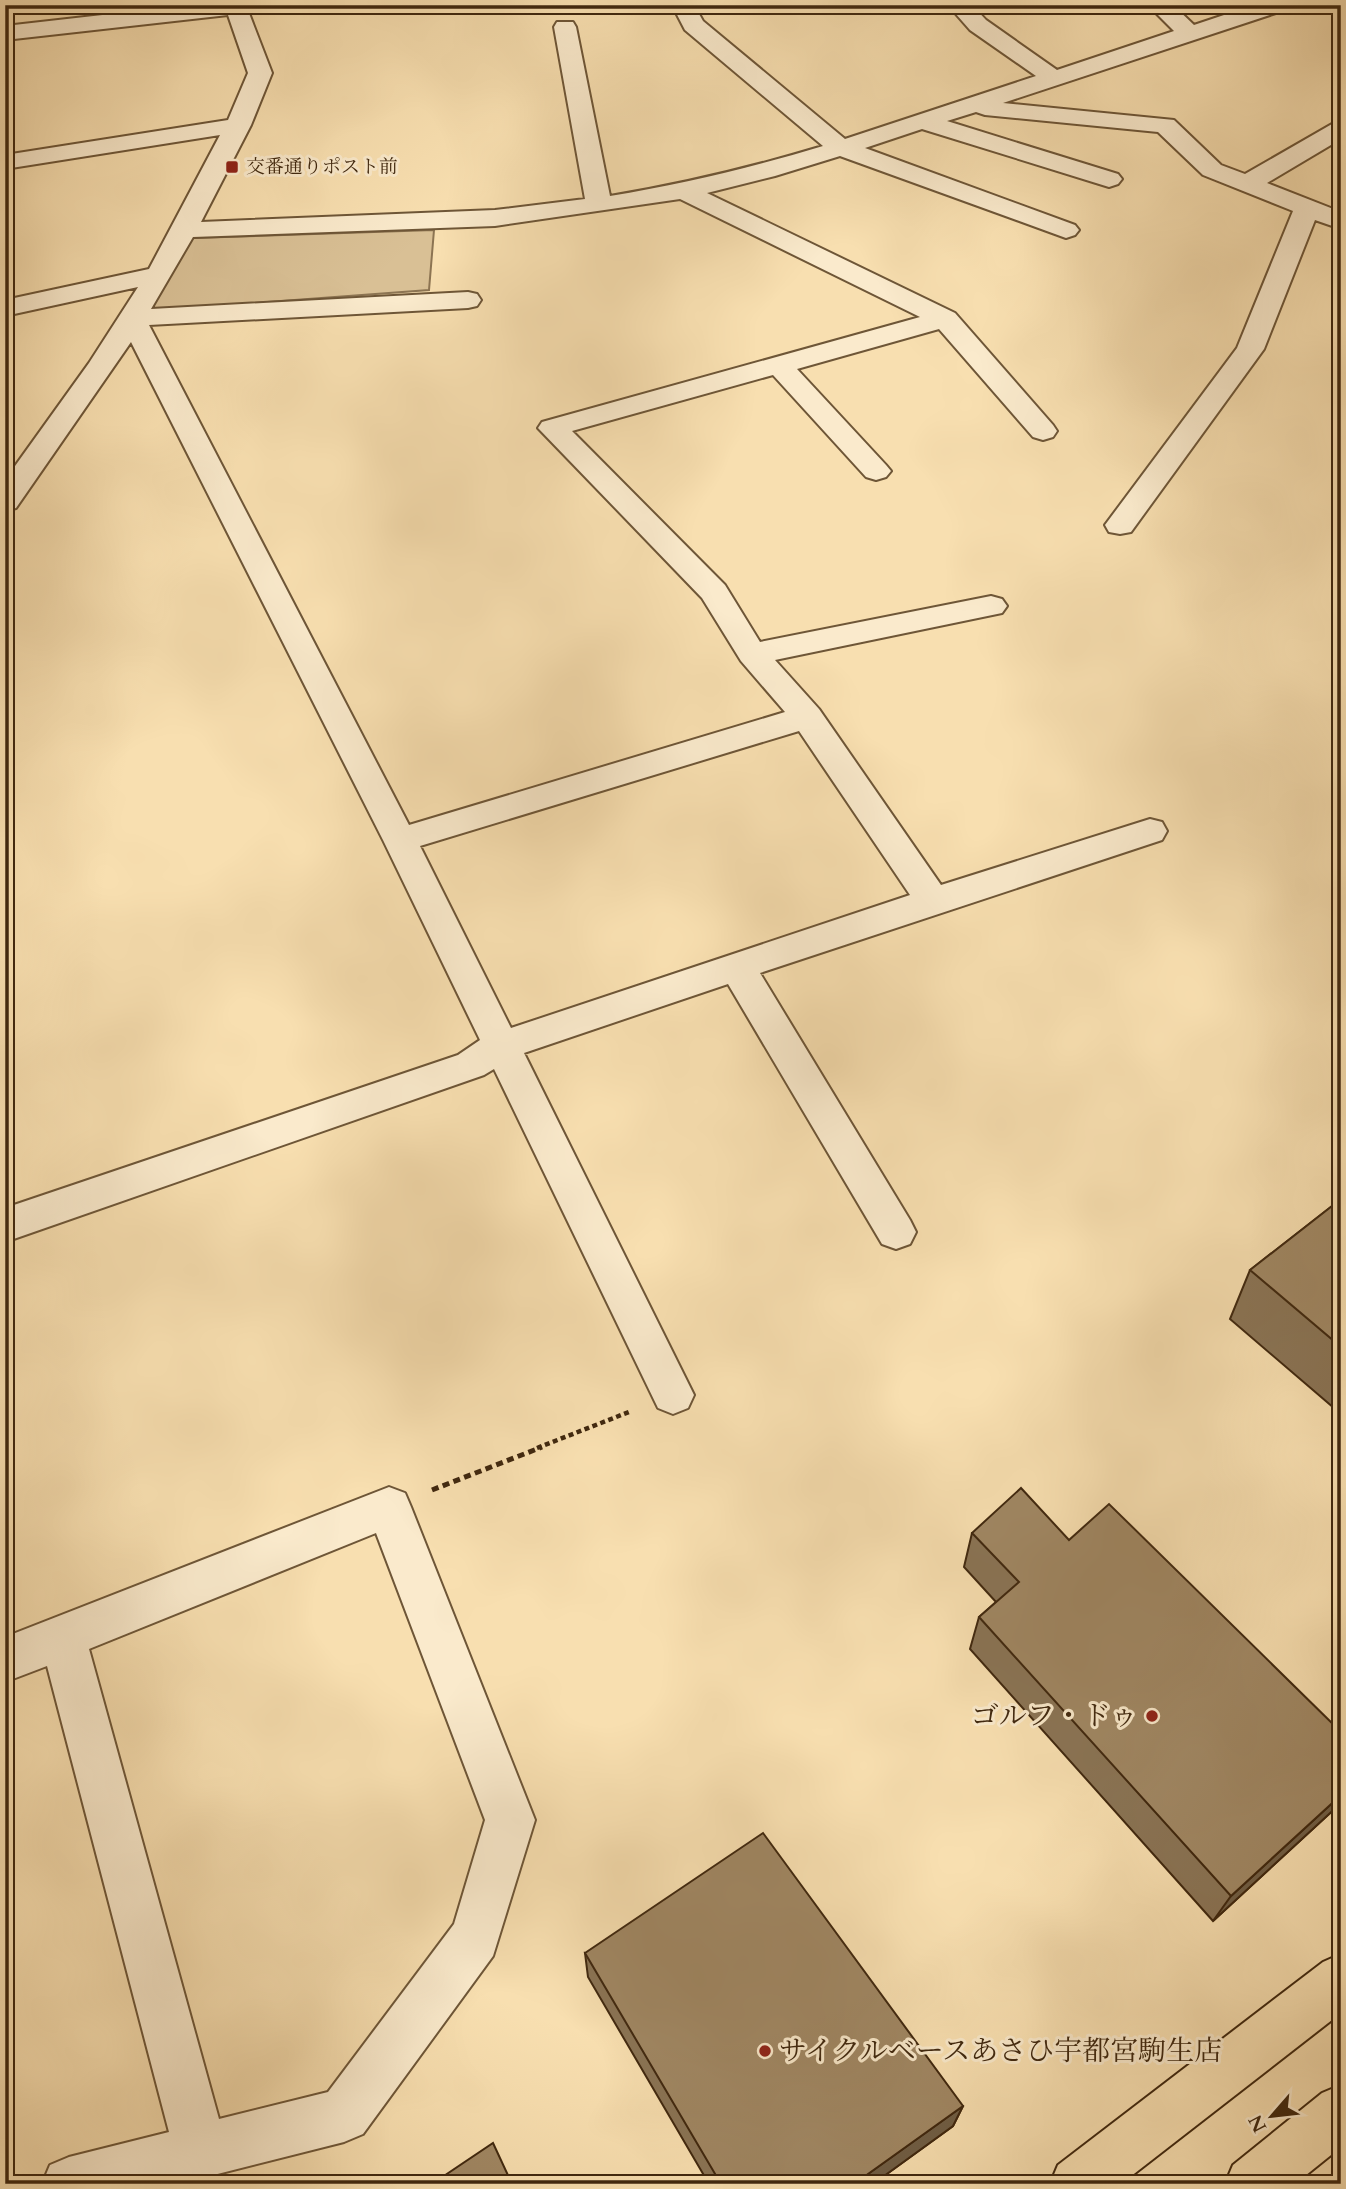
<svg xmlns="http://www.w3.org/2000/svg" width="1346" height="2189" viewBox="0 0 1346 2189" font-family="Cardo,'Noto Serif JP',serif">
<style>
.green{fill:#d9c095;stroke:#8c7452;stroke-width:2}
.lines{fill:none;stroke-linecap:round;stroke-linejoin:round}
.street-casing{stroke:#6e5637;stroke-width:4}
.primary-casing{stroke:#40280f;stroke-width:4}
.path-far1{stroke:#40280f;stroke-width:4.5;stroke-dasharray:5 3.5;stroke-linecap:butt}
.path{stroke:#40280f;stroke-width:5;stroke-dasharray:7 4.5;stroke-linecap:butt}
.street{fill:#faeacc;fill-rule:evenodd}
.primary{fill:#f8dfb0;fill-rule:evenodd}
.wall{fill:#8a7455;stroke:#40280f;stroke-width:2}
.shaded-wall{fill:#705e45;stroke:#40280f;stroke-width:2}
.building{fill:#a08763;stroke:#40280f;stroke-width:2}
.poi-dot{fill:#8f2418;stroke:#faeacc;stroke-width:2.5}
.labels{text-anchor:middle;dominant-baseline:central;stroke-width:6;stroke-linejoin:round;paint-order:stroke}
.far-poi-label{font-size:19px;fill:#40280f;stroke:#faeacc;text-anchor:start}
.near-poi-label{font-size:28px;fill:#40280f;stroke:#faeacc;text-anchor:end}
</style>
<rect width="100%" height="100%" fill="#f8dfb0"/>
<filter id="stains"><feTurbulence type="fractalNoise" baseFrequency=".00286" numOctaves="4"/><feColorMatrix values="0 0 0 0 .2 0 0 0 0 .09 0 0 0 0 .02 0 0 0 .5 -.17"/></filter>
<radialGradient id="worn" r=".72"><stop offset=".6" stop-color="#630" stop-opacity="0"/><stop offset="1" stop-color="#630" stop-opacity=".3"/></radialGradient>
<path class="green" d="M434,230L429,290L148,311L162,282L193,238Z"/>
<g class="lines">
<defs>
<g id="street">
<path d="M191,5H249L247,8L272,73L251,125L201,222L495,210L585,199L554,27L557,22H573L576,27L610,196C683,184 753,167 823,146L685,30L672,5H694L703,21L845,139L1036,76L970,30L948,5H972L986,20L1057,70L1174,31L1148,5H1173L1194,25L1254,5H1288L1285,10L1003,103L1174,120L1221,165L1245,174L1332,124L1341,122V139L1267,183L1341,212V229L1315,220L1264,349L1131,532L1120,534L1109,532L1105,525L1237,348L1293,211L1203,175L1158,132L985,115L976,112L947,121L1118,174L1122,179L1118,184L1109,187L922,129L865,148L1075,225L1079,230L1075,235L1066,238L840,156L775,176L707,193L955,313L1053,425L1057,431L1053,437L1043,440L1033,437L939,329L797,369L886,465L891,471L886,477L876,480L866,477L773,375L572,431L725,585L760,642L991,596L1002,599L1007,606L1002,613L775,660L819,709L941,885L1150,819L1162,822L1167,831L1162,840L760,973L910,1220L916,1232L910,1244L896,1249L882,1244L728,984L524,1053L694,1395L688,1408L673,1414L658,1408L494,1069L484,1075L5,1242V1208L458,1055L480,1040L383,840L131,342L16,508L5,511V480L89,363L138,287L5,316V300L149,269L220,135L5,169V155L228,120L248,73L228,15L5,40V26ZM680,199L920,317L542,422L538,428L702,598L741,661L785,712L409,825L149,325L468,308L477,306L481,300L477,294L468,292L151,309L193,237L495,226ZM799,731L910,895L511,1028L420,846Z"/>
<path d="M389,1487L405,1493L411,1507L535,1820L493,1956L363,2134L344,2142L178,2184H42L50,2165L69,2157L169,2132L47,1666L5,1682V1637ZM376,1533L485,1820L454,1924L328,2092L219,2119L89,1649Z"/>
</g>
<g id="primary">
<path d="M1341,1954V2013L1121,2184H1050L1058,2165L1323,1962Z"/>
<path d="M1341,2085V2147L1295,2184H1225L1233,2165L1322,2093Z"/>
</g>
</defs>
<use href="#street" class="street-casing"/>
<use href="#primary" class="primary-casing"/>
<path class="path-far1" d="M537,1448L629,1412"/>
<path class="path" d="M432,1490L542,1447"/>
<use href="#street" class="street"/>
<use href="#primary" class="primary"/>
</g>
<g class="wall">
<path d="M1341,1199V1414L1230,1319L1250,1270Z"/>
<path d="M972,1533L1069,1540L1341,1803L1213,1921L970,1649L979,1617L996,1602L964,1567Z"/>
<path d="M585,1953L963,2106L953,2126L873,2184H709L588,1977Z"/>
</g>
<g class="shaded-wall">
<path d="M1341,1795V1803L1213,1921L1231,1896Z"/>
<path d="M963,2106L953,2126L873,2184H854Z"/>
</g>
<g class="building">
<path d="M1341,1199V1347L1250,1270Z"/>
<path d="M1021,1488L1069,1540L1109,1504L1341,1732V1795L1231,1896L979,1617L1019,1582L972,1533Z"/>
<path d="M763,1833L963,2106L854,2184H721L585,1953Z"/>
<path d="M493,2143L512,2184H432Z"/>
</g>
<g class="poi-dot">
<rect x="225" y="160" width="14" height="14" rx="3.5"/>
<circle cx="1152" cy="1716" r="7"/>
<circle cx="765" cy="2051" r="7"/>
</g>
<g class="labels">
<g class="far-poi-label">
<text x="246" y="167">交番通りポスト前</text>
</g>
<g class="near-poi-label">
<text x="1138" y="1716">ゴルフ・ドゥ</text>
<text x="779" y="2051" text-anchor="start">サイクルベースあさひ宇都宮駒生店</text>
</g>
</g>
<rect width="1346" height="2189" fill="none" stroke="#f8dfb0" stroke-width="28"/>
<rect x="7" y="7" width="1332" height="2175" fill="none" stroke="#40280f" stroke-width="3.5"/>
<rect x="14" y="14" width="1318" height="2161" fill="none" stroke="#40280f" stroke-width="2"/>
<g transform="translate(1272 2116) rotate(242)" stroke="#faeacc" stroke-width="5" paint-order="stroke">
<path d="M0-5L12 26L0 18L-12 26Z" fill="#40280f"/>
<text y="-10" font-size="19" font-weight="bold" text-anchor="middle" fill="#40280f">N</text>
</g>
<rect width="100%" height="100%" filter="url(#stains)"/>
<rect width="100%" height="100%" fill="url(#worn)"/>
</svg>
